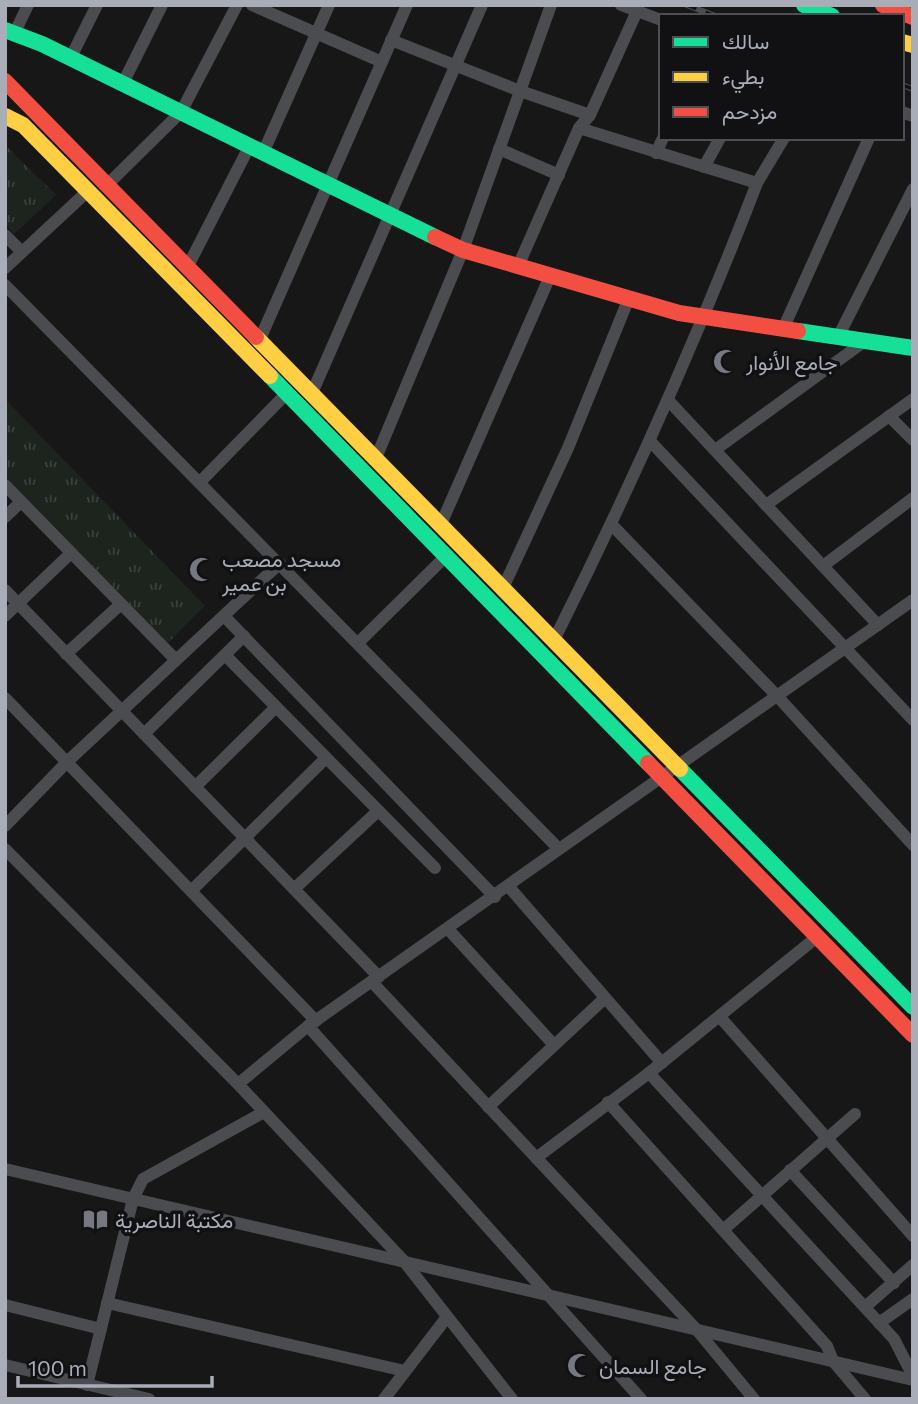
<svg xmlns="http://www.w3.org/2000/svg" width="918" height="1404" viewBox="0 0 918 1404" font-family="Commissioner,Vazirmatn,sans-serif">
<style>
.grass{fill:url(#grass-tufts)}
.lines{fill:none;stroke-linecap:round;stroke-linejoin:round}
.street{stroke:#4b4c50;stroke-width:12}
.fast{stroke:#16e098;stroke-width:16}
.slow{stroke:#ffcf43;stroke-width:16}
.jam{stroke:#f24e42;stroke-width:16}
.rail-casing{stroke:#4b4c4f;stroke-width:6}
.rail{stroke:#111113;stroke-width:3.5;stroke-dasharray:10;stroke-linecap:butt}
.labels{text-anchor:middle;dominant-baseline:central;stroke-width:7;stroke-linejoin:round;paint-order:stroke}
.poi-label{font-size:21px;fill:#a8adb8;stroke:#111113;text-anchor:start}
</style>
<defs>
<pattern id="grass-tufts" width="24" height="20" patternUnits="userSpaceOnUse" patternTransform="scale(1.75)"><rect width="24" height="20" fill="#1d241e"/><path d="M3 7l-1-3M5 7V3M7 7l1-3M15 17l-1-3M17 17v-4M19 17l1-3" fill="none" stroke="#3b413d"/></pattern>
</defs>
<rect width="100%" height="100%" fill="#171717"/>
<g class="grass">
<path d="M5,145L56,195L14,234L5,224Z"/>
<path d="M5,399L205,606L168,643L5,476Z"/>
</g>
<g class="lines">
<g class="street">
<path d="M252,5L382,62"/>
<path d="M621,5L661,20"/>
<path d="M15,32L28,5"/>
<path d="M391,40L520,91L590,115"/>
<path d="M70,59L97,5"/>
<path d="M122,85L162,5"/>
<path d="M902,112L913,116"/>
<path d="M499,149L559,175"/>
<path d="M263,153L329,5"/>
<path d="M656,153L663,138"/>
<path d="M704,167L720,138"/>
<path d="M757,183L784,138"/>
<path d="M108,184L181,112L237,5"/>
<path d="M5,235L22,252"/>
<path d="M519,264L579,128L590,115L637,11"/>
<path d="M188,266L249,147"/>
<path d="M5,268L89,190"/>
<path d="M5,285L559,849"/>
<path d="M783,329L869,138"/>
<path d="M838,337L913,189"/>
<path d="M260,339L407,5"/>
<path d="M312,393L482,5"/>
<path d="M668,400L878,625"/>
<path d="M889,416L913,440"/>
<path d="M650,441L913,720"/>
<path d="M715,450L865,341"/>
<path d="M376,458L463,250L551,5"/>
<path d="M200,482L287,393"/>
<path d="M5,485L176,660"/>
<path d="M766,505L913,399"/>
<path d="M5,517L21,502"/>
<path d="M441,524L551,274"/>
<path d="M612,525L778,697L913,845"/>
<path d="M823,566L913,498"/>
<path d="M503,588L568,448L629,298"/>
<path d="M5,590L379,977"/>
<path d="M5,616L71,553"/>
<path d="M224,616L495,897"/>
<path d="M554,640C629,491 697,339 757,183L579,128"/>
<path d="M358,643L446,556"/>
<path d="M66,654L121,604"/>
<path d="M225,655L435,868"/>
<path d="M5,698L316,1021"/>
<path d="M144,734L244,636"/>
<path d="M195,787L276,707"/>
<path d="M5,826L67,762L280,563"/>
<path d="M5,849L238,1084L403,1260L512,1399"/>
<path d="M509,887L662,1063"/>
<path d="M294,889L378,811"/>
<path d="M191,891L326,758"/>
<path d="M448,929L554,1045"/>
<path d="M372,982L696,1329L754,1399"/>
<path d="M720,1017L913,1236"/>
<path d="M308,1026L641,1399"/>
<path d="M649,1073L894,1339L913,1376"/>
<path d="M238,1084L308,1026L913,600"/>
<path d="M608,1102L827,1346L833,1361L865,1399"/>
<path d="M488,1107L605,998"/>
<path d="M536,1158L649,1073L817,937"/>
<path d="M5,1169L913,1380"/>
<path d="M790,1170L894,1283"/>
<path d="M723,1230L855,1114"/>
<path d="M107,1303L405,1371"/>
<path d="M5,1305L101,1329"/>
<path d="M865,1307L913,1265"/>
<path d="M879,1323L913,1299"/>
<path d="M5,1365L149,1399"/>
<path d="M87,1385L133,1199L143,1179L264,1112"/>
<path d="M384,1399L447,1317"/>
</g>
<g class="fast">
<path d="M804,5L832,16"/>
<path d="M5,30L42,44L435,237"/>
<path d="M798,331L913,348"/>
<path d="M270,376L648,763"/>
<path d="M680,769L913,1007"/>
</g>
<g class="slow">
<path d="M902,42L913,45"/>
<path d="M5,116L23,125L270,376"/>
<path d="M256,337L680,769"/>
</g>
<g class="jam">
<path d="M883,5L913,17"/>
<path d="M5,81L256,337"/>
<path d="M435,237L463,250L679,313L798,331"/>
<path d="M648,763L913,1035"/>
</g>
<defs>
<g id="rail">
<path d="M687,5L715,16"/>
<path d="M902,85L913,89"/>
</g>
</defs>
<use href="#rail" class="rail-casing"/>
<use href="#rail" class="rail"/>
</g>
<defs>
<symbol id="mosque-bare" viewBox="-9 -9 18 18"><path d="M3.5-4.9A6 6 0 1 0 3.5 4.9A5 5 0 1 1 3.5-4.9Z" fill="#757880" stroke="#111113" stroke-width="2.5" paint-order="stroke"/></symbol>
<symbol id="library-bare" viewBox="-9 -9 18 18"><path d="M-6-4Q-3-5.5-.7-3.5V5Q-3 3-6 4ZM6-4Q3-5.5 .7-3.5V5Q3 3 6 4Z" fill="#757880" stroke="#111113" stroke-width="2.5" paint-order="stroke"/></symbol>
</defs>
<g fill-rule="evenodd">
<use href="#mosque-bare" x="708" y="344" width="35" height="35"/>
<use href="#mosque-bare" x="184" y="552" width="35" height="35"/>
<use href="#library-bare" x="78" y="1202" width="35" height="35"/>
<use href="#mosque-bare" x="562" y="1348" width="35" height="35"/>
</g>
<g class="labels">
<g class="poi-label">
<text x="746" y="361">جامع الأنوار</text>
<text x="222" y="558">مسجد مصعب<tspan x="222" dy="24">بن عمير</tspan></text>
<text x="115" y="1219">مكتبة الناصرية</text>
<text x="599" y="1365">جامع السمان</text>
</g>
</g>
<rect width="918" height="1404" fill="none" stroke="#a8adb8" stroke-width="14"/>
<rect x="659" y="14" width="245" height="126" fill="#111113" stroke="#4d4f55" stroke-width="2"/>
<rect x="673" y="37" width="35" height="10" fill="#16e098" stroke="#4d4f55" stroke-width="2"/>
<text x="722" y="49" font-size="21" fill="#a8adb8">سالك</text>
<rect x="673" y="72" width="35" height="10" fill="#ffcf43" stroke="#4d4f55" stroke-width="2"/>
<text x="722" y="84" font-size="21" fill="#a8adb8">بطيء</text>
<rect x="673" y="107" width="35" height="10" fill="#f24e42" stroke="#4d4f55" stroke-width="2"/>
<text x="722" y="119" font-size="21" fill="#a8adb8">مزدحم</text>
<path d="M18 1376v10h194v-10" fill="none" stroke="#a8adb8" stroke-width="3.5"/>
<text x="28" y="1376" font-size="21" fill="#a8adb8" stroke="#111113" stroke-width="5" paint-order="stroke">100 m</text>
</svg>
